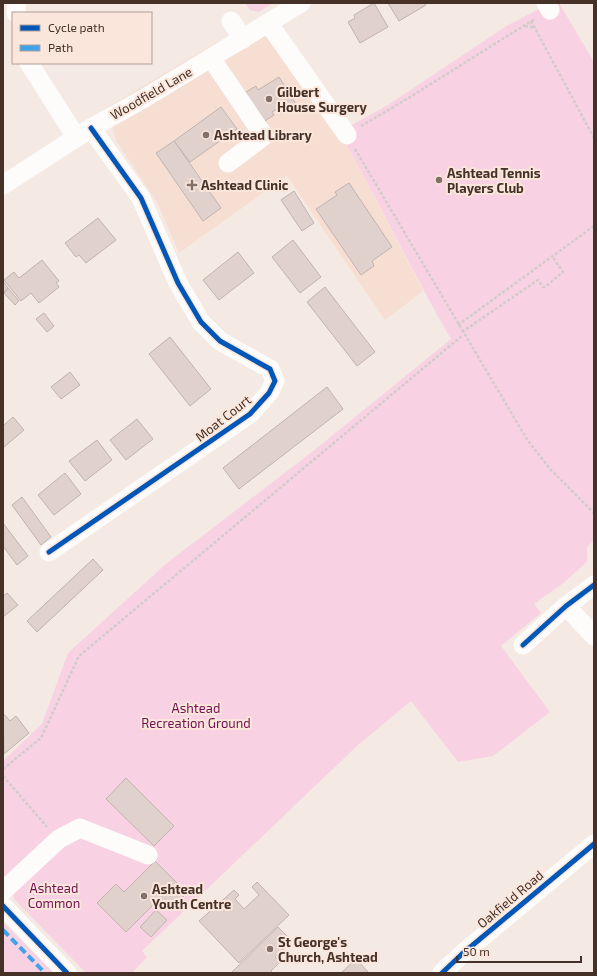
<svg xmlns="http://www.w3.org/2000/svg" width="597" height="976" viewBox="0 0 597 976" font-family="'Exo 2',sans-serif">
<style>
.built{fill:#f7ded2}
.green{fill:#f8d2e2}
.building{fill:#e1d1cd;stroke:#c1b3af}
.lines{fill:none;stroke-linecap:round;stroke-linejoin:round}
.path{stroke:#d1ccca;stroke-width:2.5;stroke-dasharray:3 2;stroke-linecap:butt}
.minor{stroke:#fdfcfb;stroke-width:19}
.quiet{stroke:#3fa3eb;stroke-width:4;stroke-dasharray:8 4;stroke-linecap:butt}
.cycleway-casing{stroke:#fbe6dc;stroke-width:8}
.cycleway{stroke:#0057b8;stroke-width:5}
.poi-dot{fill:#827169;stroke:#fbe6dc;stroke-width:1.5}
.labels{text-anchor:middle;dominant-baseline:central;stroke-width:4;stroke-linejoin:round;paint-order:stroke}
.poi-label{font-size:13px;font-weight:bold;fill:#453128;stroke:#fbe6dc;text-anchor:start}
.street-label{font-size:13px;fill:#453128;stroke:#fbe6dc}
.park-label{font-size:13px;fill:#710f52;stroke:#fbe6dc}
</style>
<rect width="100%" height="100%" fill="#f4e9e3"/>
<path class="built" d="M258,23L339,132L359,167L423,291L385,320L287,176L179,253L158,204L117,142L106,108L219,41L232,38Z"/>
<g class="green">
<path d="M245,3H273L259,12L250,10Z"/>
<path d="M551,3H559L594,62V540L587,547V562L562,584L534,604L541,613L501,646L550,712L493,756L458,762L411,701L358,745L142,951L147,957L132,973H86L15,900L12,891L3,882V761L42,724L68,653L167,563L312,452L451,339C411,271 379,200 339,132L388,105L508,25Z"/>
<path d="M3,922L54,973H3Z"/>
</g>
<g class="building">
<path d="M374,3L388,27L360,43L348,22L355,18L354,15Z"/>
<path d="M388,3H425L426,5L399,21Z"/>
<path d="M279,77L296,104L280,114L277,109L272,112L274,115L260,124L241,95L256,86L258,90Z"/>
<path d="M221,107L237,129L190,162L174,141Z"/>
<path d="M174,141L221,208L203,221L156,153Z"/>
<path d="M349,183L392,247L372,261L374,266L361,275L316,209L337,195L335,192Z"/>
<path d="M294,191L314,223L302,231L281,200Z"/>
<path d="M98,218L116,240L86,263L79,255L76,257L65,243Z"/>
<path d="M293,240L321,277L300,293L272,257Z"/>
<path d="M238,252L254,273L219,300L203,280Z"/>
<path d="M42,260L59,281L56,283L59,287L39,303L31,293L21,301L4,280L14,272L19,278Z"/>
<path d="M3,281L8,288L3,293Z"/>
<path d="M325,287L375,352L357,366L307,302Z"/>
<path d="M8,288L19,301L15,305L4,293Z"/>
<path d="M44,313L54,326L47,332L36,319Z"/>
<path d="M170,337L211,389L190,406L149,354Z"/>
<path d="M70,372L80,385L61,399L51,387Z"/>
<path d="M327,387L343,409L239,489L223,468Z"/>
<path d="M13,417L24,430L3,448V426Z"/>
<path d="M137,419L153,439L126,460L110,440Z"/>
<path d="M97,440L112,460L85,481L69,461Z"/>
<path d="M65,473L81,494L54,515L38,495Z"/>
<path d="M22,497L51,537L41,545L12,505Z"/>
<path d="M3,523L28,556L17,565L3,546Z"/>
<path d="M93,559L103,570L37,632L27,621Z"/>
<path d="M7,593L18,605L3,617V596Z"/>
<path d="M3,713L10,721L16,716L29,733L4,754Z"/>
<path d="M126,778L174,826L154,846L106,799Z"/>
<path d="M155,861L187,893L170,910L159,899L126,932L97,903L116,884L124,892Z"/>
<path d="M257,882L289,915L239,963L199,921L234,890L239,895L235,899L244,909L259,895L252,887Z"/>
<path d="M156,910L167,920L151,937L140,927Z"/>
<path d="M278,927L292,941L275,957L280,962L271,971L272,973H231Z"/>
<path d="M356,959L369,973H341Z"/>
</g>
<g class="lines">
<g class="path">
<path d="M531,21L594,138"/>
<path d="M525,26L535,28"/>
<path d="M361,126C421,92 477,54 535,19"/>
<path d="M355,149L528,441L551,470L594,513"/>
<path d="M458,325L594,226"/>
<path d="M462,332L538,280L543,287H545L563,272L552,256"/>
<path d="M3,769L41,738L79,656L463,335"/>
<path d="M3,776L47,827"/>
</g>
<g class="minor">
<path d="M546,3L550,10"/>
<path d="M16,13L17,3"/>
<path d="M231,21L243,39"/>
<path d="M269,24L347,135"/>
<path d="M211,58L264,136L228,163"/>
<path d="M29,63L76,137"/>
<path d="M3,185L91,128L143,99L301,3"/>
<path d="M49,552L250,414L269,393L275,381L270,369L220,341L201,322L178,283L141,198L91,128"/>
<path d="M566,606L594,636"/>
<path d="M523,645L566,606L594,585"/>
<path d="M3,891L59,839L80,828L148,855"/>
<path d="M3,906L67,973"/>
<path d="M442,973L462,954L594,844"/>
</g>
<path class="quiet" d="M3,930L45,973"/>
<defs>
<g id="cycleway">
<path d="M49,552L250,414L269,393L275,381L270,369L220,341L201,322L178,283L141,198L91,128"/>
<path d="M523,645L566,606L594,585"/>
<path d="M3,906L67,973"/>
<path d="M442,973L462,954L594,844"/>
</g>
</defs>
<use href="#cycleway" class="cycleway-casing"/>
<use href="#cycleway" class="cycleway"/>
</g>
<g class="poi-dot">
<circle cx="269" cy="99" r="4"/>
<circle cx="206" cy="135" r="4"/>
<circle cx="439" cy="180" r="4"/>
<path d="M190 179h4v4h4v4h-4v4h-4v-4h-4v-4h4z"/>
<circle cx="144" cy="896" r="4"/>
<circle cx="270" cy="949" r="4"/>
</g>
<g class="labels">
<g class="poi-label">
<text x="277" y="92">Gilbert<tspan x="277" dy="15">House Surgery</tspan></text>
<text x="214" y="135">Ashtead Library</text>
<text x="447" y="173">Ashtead Tennis<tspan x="447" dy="15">Players Club</tspan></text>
<text x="201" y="185">Ashtead Clinic</text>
<text x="152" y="889">Ashtead<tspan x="152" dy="15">Youth Centre</tspan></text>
<text x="278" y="942">St George's<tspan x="278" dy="15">Church, Ashtead</tspan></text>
</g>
<g class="street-label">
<text transform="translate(151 93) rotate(-30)">Woodfield Lane</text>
<text transform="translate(223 418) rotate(-38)">Moat Court</text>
<text transform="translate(510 899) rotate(-40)">Oakfield Road</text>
</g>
<g class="park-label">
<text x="196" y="708">Ashtead<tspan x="196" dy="15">Recreation Ground</tspan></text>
<text x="54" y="888">Ashtead<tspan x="54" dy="15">Common</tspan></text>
</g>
</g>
<rect width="597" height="976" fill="none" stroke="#453128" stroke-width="8"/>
<rect x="12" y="12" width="140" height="52" fill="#fbe6dc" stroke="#b29e94"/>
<rect x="20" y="25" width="20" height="6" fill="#0057b8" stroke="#b29e94"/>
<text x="48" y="32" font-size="12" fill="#453128">Cycle path</text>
<rect x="20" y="45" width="20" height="6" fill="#3fa3eb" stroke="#b29e94"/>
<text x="48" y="52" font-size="12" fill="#453128">Path</text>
<path d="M457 956v6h124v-6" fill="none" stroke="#453128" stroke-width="2"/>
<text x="463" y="956" font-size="12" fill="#453128" stroke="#fbe6dc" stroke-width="3" paint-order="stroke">50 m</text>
</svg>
